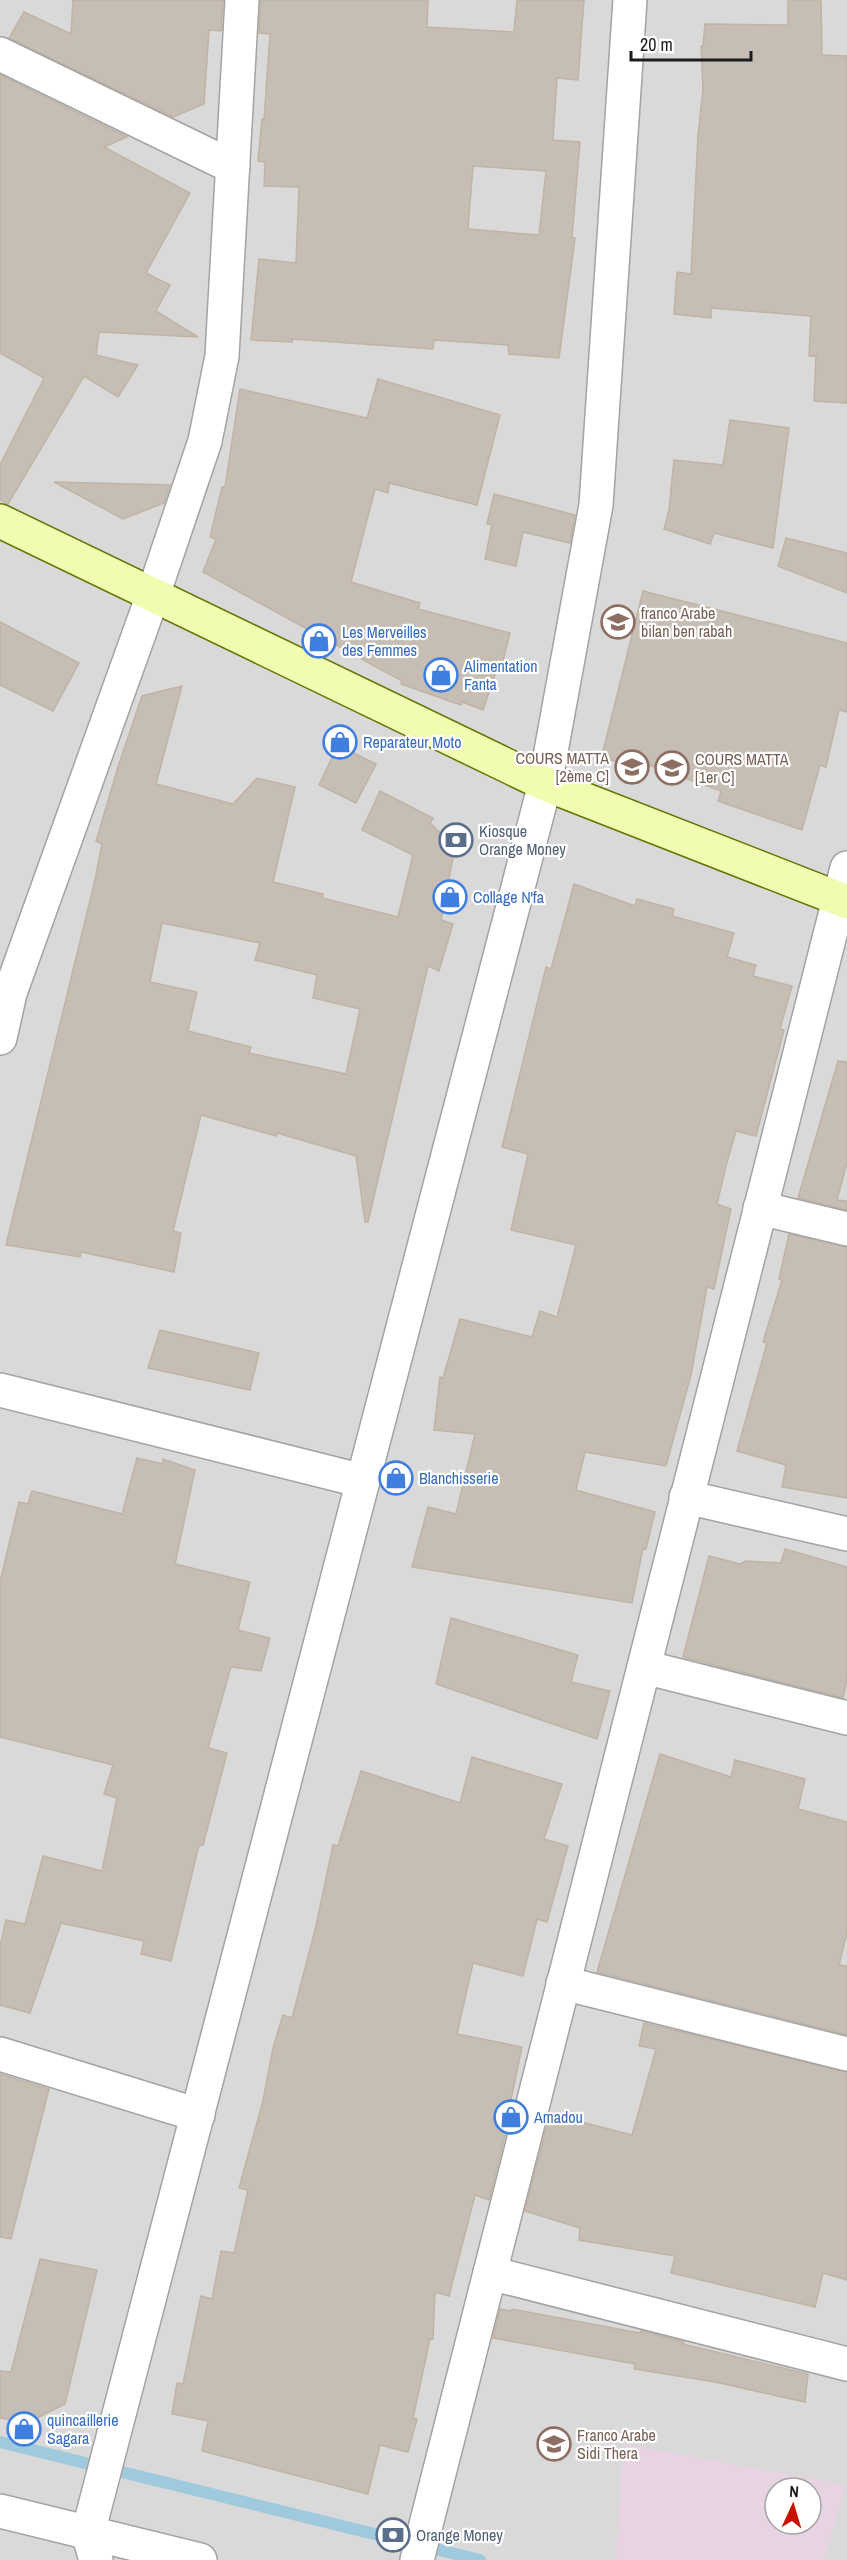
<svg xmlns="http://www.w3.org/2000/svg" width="847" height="2560" viewBox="0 0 847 2560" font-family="'Archivo Narrow',sans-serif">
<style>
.residential{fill:#dad9d9;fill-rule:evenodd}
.industrial{fill:#e8d3e2;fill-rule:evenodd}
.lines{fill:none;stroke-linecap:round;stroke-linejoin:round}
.stream{stroke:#9fcade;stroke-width:12}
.building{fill:#c6beb4;stroke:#c0b3a3;stroke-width:1.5;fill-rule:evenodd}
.street-casing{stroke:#a3a3a3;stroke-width:36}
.secondary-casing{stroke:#5f7600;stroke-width:36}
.street{stroke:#fff;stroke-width:33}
.secondary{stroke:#f1fcb1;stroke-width:33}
.labels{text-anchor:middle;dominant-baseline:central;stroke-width:4.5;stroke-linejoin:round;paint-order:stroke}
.education-label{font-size:16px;fill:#785e54;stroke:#fff;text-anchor:start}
.shop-label{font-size:16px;fill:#366cbe;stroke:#fff;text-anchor:start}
.service-label{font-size:16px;fill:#4e5e75;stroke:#fff;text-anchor:start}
</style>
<rect width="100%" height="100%" fill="#eeebe1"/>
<path class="residential" d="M0,0H847V2560H0ZM775,2488H811V2524H775Z"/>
<path class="industrial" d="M623,2444L846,2485L824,2560H616ZM775,2488H811V2524H775Z"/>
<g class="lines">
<path class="stream" d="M0,2442L480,2560"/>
</g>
<g class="building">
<path d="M73,0H223L221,31L209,30L204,104L173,117L9,38L24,12L71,34Z"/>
<path d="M261,0H428L427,27L514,32L517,0H584L578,80L557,78L553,140L580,142L572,237L575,238L559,358L509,354L508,345L434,340L433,349L292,339V342L251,340L259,259L296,263L299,187L264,186L265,162L258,161L262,119L264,120L270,34L259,33ZM473,166L546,171L539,235L468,229Z"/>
<path d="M788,0H821L822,55L847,56V403L814,401L816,356H809L811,316L711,308V318L674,314L677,272L691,274L698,136L703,89L701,46H703L705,24L788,25Z"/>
<path d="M0,75L127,137L104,147L190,193L146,273L170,285L156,311L198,337L99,332L96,355L138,365L118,397L84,376L8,504L0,500V465L44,378L0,353Z"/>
<path d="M378,379L500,415L477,505L389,483L388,493L375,489L351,582L420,603L418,609L510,633L500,673L496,672L483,710L462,702L461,705L401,684L402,681L203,572L216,539L210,537L222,487H225L240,389L367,418Z"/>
<path d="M730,420L789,428L773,548L714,533L710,544L664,529L669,510L674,460L723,465Z"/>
<path d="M54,482L170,485L164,503L123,519Z"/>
<path d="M494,494L575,515L570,543L523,532L516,566L485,559L492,525L487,524Z"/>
<path d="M786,538L847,553V593L778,566Z"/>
<path d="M643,591L847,643V712L839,710L826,767L820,765L802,830L718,801L721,791L649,765L601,759Z"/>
<path d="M0,622L79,663L53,711L0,685Z"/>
<path d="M182,686L156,784L233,804L257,778L295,787L273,882L323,894L322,898L398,917L413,855L362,830L380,791L433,818L430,823L455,847L441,920L453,924L439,971L428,966L368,1222H365L356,1156L277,1133L276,1136L201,1115L173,1231L181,1233L174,1272L81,1252L80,1257L6,1245L95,880L102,844L96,841L118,767L142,696ZM162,923L260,943L255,960L317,975L313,998L360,1009L346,1074L249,1053L251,1047L188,1031L197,992L150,982Z"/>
<path d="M338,745L376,764L356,803L319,785Z"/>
<path d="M574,884L635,906L637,899L674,909L672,916L734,933L727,957L756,965L753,976L792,986L780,1029L784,1030L756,1136L736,1131L727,1162L717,1204L731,1209L714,1289L707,1287L691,1375L666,1466L585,1452L576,1490L655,1512L646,1549L643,1548L632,1603L412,1567L428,1507L456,1514L475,1434L434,1430L440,1377L443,1378L460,1319L532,1337L540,1311L557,1317L576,1245L511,1230L528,1154L502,1147L546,967L551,969Z"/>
<path d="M838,1061L847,1062V1163L837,1200L847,1201V1210L798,1198Z"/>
<path d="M789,1234L847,1247V1498L782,1487L786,1465L737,1451L767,1343L763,1342L782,1280L779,1279Z"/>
<path d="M160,1330L259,1353L250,1390L148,1368Z"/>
<path d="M137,1458L163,1464V1459L195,1470L175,1564L250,1582L238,1630L270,1638L261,1671L231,1667L208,1748L227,1753L203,1845H199L171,1961L141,1954L144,1941L61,1923L30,2013L0,2005V1946L6,1920L25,1924L43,1856L102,1871L117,1798L104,1794L113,1765L0,1737V1582L19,1502L28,1504L32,1491L122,1514Z"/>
<path d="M785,1549L847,1567V1679L843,1698L683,1657L709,1556L740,1564L746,1561L781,1563Z"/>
<path d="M451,1618L578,1655L571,1682L610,1691L597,1739L436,1684Z"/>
<path d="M660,1754L731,1777L735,1760L805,1779L798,1809L847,1822V1933L839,1965L847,1966V2035L597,1972Z"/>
<path d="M472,1757L562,1784L544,1839L568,1846L547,1922L537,1919L523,1976L473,1963L457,2034L522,2047L510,2104H513L489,2200L475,2195L449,2296L435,2292L433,2339H430L413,2418L417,2419L408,2452L380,2445L368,2494L202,2451L208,2421L172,2414L177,2383L183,2384L201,2296L212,2299L221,2251L234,2253L248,2190L239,2188L263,2101L273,2048L283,2015L292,2018L316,1926L333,1845L338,1846L361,1771L460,1803Z"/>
<path d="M644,2023L847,2072V2280L823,2273L815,2307L671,2273L675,2256L579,2240L580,2228L525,2211L550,2114L632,2135L656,2049L639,2046Z"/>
<path d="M0,2074L49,2089L11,2239L0,2237Z"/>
<path d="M40,2259L97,2270L65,2404L27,2423L0,2418V2371L11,2372Z"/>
<path d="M500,2309L511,2311L512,2309L640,2333L641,2331L684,2342L683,2344L808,2374L805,2402L715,2382L634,2369L635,2364L493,2338Z"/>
</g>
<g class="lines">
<defs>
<g id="street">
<path d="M0,54L233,167"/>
<path d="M0,1038L10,993L153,595L205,441L222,356L242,0"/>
<path d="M760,1208L847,1229"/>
<path d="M0,1390L363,1481"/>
<path d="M686,1497L847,1534"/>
<path d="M644,1667L847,1718"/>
<path d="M563,1983L847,2054"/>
<path d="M0,2054L198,2115"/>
<path d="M490,2273L847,2364"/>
<path d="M0,2511L200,2560"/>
<path d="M96,2560L88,2533L545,784L596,505L630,0"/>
<path d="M417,2560L847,868"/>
</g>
<path id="secondary" d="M0,521L545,784L847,902"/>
</defs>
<use href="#street" class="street-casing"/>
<use href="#secondary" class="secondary-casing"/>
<use href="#street" class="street"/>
<use href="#secondary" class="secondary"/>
</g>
<defs>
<symbol id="school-ring" viewBox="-11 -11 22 22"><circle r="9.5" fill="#fff" stroke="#8d6e63" stroke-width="1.5"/><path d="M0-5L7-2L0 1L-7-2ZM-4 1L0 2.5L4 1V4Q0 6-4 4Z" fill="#8d6e63"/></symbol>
<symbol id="shop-ring" viewBox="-11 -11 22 22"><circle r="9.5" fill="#fff" stroke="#3f7fe0" stroke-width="1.5"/><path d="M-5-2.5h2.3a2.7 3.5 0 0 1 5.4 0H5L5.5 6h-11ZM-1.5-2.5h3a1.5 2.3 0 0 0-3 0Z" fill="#3f7fe0"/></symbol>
<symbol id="bank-ring" viewBox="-11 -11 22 22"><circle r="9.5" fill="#fff" stroke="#5c6f8a" stroke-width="1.5"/><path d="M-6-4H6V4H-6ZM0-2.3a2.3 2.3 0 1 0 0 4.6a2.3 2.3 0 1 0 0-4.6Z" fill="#5c6f8a"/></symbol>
</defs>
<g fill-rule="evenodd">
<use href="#school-ring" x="599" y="603" width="38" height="38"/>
<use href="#shop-ring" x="300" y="622" width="38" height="38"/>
<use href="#shop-ring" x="422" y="656" width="38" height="38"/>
<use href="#shop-ring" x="321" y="723" width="38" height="38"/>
<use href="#school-ring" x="613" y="748" width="38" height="38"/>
<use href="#school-ring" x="653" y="749" width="38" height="38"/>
<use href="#bank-ring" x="437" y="821" width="38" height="38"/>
<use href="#shop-ring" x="431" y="878" width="38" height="38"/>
<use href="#shop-ring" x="377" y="1459" width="38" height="38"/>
<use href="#shop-ring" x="492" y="2098" width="38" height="38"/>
<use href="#shop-ring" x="5" y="2410" width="38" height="38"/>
<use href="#school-ring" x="535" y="2425" width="38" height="38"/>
<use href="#bank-ring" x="374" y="2516" width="38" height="38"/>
</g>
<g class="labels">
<g class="education-label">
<text x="641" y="613">franco Arabe<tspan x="641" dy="18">bilan ben rabah</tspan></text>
<text x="609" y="758" text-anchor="end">COURS MATTA<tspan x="609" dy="18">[2ème C]</tspan></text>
<text x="695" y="759">COURS MATTA<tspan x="695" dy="18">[1er C]</tspan></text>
<text x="577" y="2435">Franco Arabe<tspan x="577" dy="18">Sidi Thera</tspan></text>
</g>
<g class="shop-label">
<text x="342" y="632">Les Merveilles<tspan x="342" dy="18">des Femmes</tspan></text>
<text x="464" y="666">Alimentation<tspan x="464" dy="18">Fanta</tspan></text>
<text x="363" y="742">Reparateur Moto</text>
<text x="473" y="897">Collage N'fa</text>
<text x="419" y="1478">Blanchisserie</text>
<text x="534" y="2117">Amadou</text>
<text x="47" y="2420">quincaillerie<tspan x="47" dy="18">Sagara</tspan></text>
</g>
<g class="service-label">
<text x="479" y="831">Kiosque<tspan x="479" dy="18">Orange Money</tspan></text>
<text x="416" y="2535">Orange Money</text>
</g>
</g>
<g transform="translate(793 2506) rotate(4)"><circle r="28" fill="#ffffff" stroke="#a4a4a4" stroke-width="1.5"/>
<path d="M0-4.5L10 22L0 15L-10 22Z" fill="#c81200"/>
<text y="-9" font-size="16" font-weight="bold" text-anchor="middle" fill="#1c1c1c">N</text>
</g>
<path d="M631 51v9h120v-9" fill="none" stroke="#1c1c1c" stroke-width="3"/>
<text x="640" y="51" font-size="18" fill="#1c1c1c" stroke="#ffffff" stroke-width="4.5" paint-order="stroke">20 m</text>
</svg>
